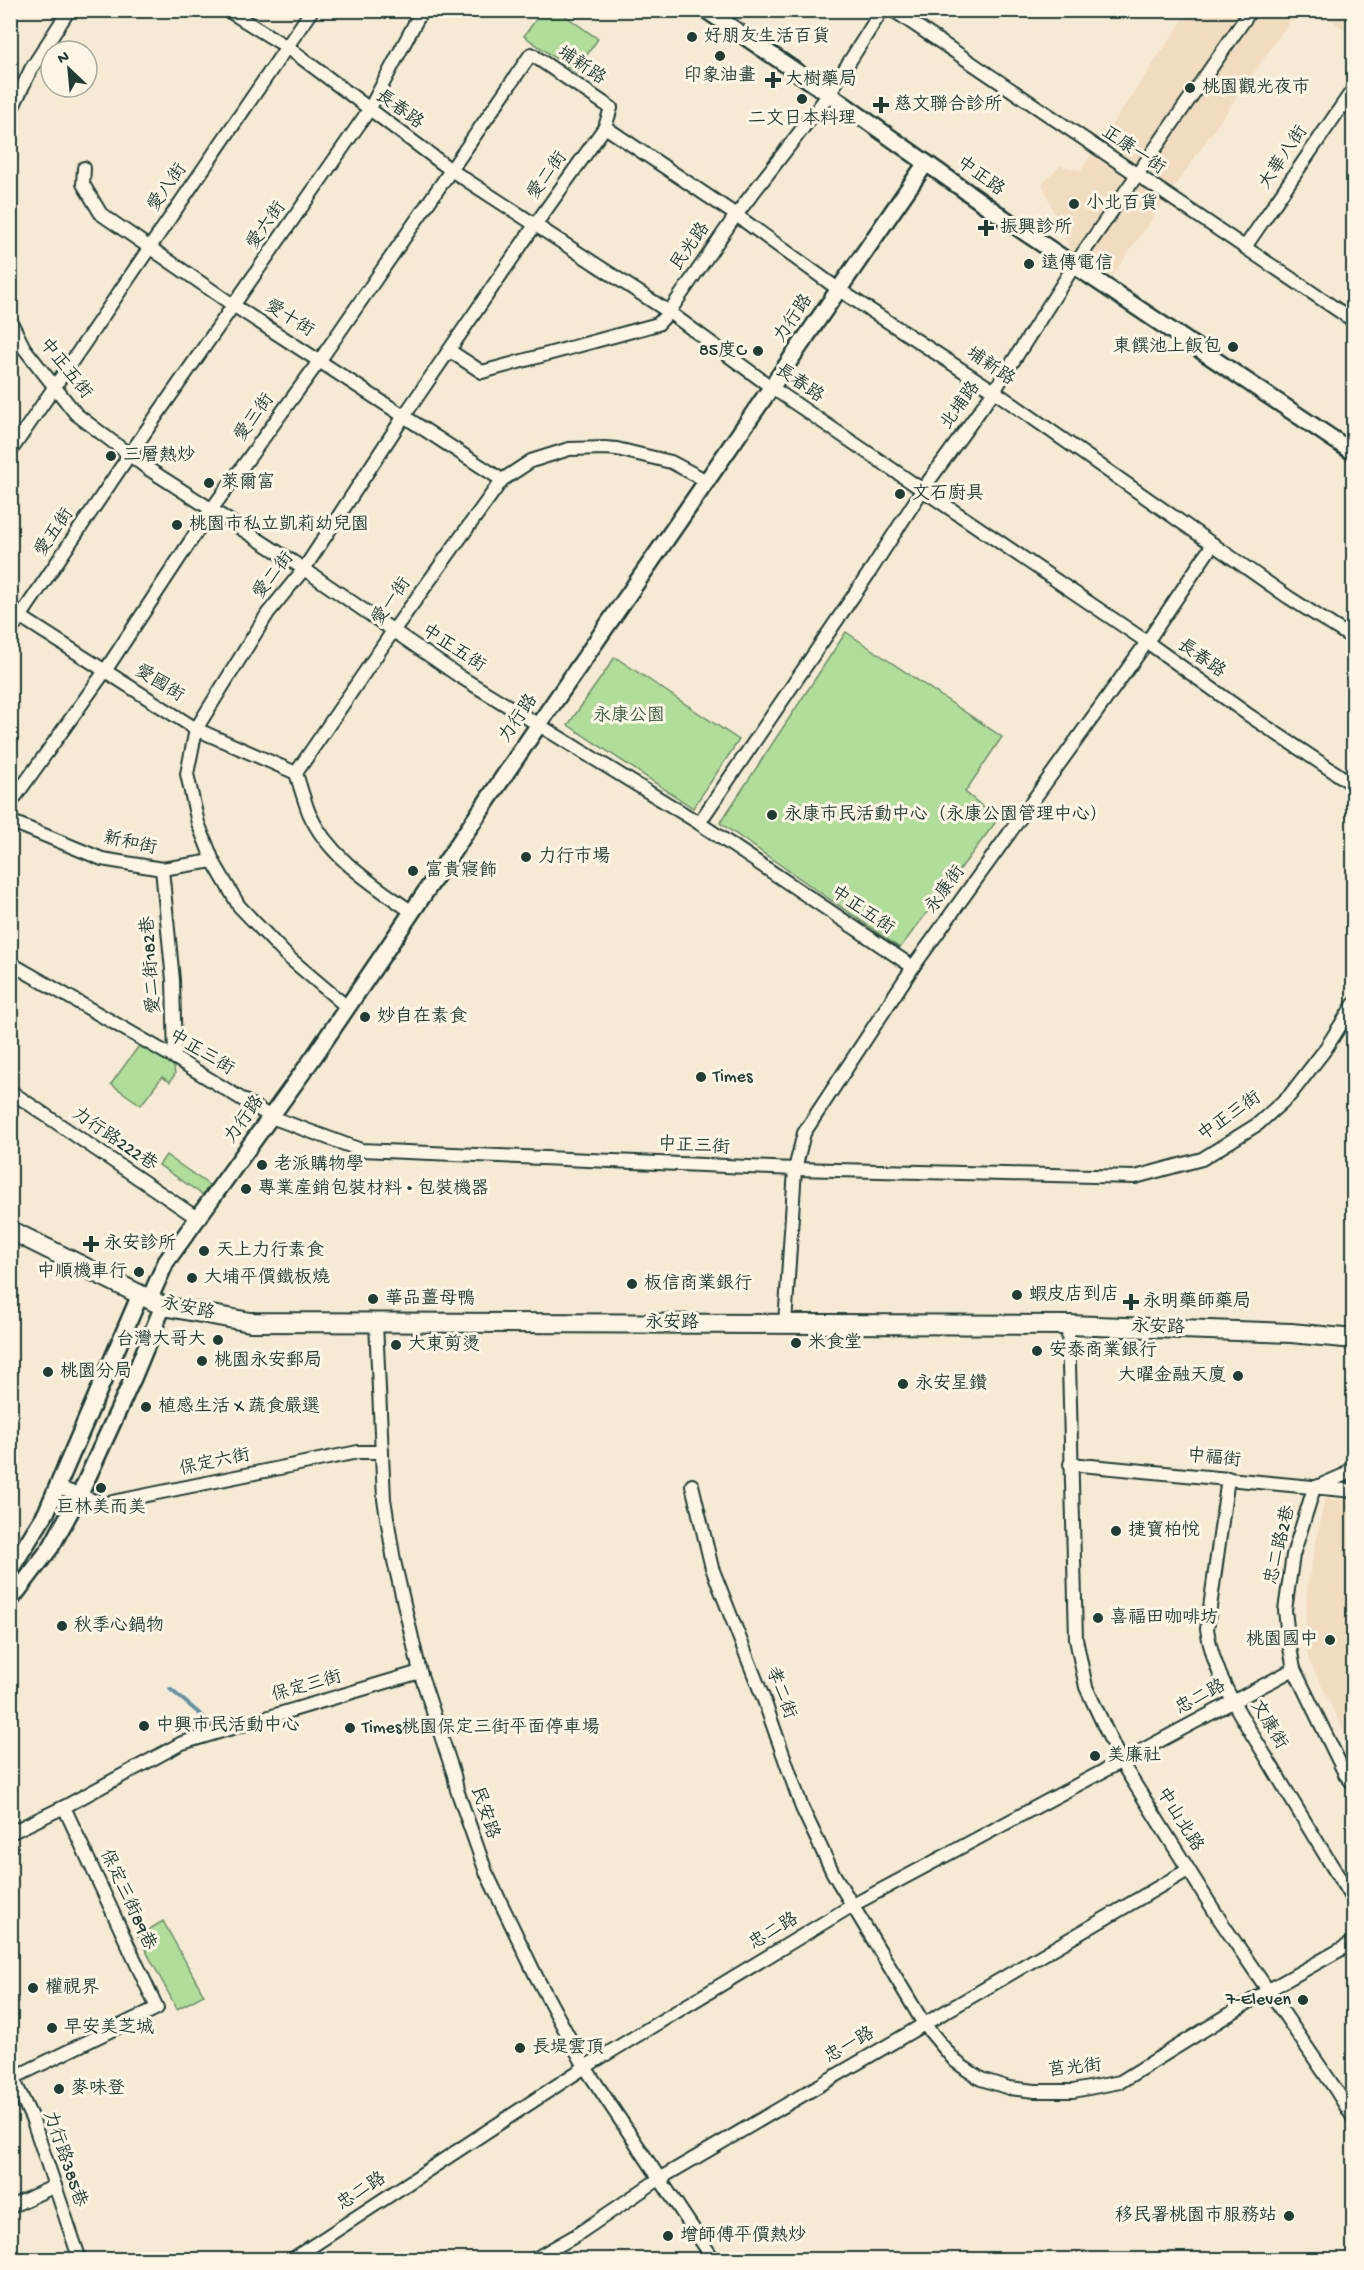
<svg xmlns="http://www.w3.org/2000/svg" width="1364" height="2270" viewBox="0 0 1364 2270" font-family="'Gochi Hand','LXGW WenKai TC',sans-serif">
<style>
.built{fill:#f1dcc0}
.green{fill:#b1dd9b;stroke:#688d68;stroke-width:1.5}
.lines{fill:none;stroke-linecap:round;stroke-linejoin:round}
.stream{stroke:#6392a5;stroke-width:4}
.minor-casing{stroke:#1f3d34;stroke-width:16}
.tertiary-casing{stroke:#1f3d34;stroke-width:20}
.secondary-casing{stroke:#1f3d34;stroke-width:22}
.minor{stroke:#fcf5e5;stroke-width:12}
.tertiary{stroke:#fcf5e5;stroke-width:15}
.secondary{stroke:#fcf5e5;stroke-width:18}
.poi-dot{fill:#1f3d34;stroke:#fcf5e5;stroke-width:2}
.labels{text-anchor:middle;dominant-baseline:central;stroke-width:6;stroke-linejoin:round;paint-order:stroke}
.poi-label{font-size:18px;fill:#1f3d34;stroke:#fcf5e5;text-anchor:start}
.street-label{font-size:18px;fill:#1f3d34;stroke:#fcf5e5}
.park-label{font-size:18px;fill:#3c5d49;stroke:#fcf5e5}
</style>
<rect width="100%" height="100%" fill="#f7ead4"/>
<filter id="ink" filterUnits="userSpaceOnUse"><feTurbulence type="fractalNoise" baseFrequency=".0167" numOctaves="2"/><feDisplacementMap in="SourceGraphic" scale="12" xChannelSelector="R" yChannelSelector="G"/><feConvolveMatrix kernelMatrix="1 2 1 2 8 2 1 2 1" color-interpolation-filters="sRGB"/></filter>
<g filter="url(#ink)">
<g class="built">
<path d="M1189,11H1297L1112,276L1091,261L1072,254L1042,184L1060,166L1081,170Z"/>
<path d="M1322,11H1353V38Z"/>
<path d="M1325,1498L1353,1501V1750L1308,1658L1305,1624L1307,1587Z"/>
</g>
<g class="green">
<path d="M557,10L598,39L575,72L524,36L542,11Z"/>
<path d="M846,632L1002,737L965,792L998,819L900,948L720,823Z"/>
<path d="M615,657L739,740L693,808L568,725Z"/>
<path d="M141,1043L173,1062L175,1074L170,1082L162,1077L141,1105L111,1084Z"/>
<path d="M166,1155L209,1185L203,1195L159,1165Z"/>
<path d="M163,1921L204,1995L177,2009L138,1936Z"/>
</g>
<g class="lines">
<path class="stream" d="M170,1689L212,1724"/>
<defs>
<g id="minor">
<path d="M227,10L287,47L451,170L669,312L771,387L1147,642L1250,716L1354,785"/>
<path d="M893,10L1354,321"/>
<path d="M10,113L31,69L69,10"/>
<path d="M605,127L736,215L838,289L994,391L1288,597L1354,639"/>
<path d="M84,168L83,184L101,214L233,305L502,480"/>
<path d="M1245,247L1354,88"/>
<path d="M10,320L24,348L76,414L147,468L304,569L459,676L699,823L913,967"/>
<path d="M450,351L482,372L658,324L669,312L736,215L829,94L882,10"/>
<path d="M10,452L312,10"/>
<path d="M10,610L196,729L296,773"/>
<path d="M10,632L130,454L369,110L422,10"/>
<path d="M10,804L105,671L211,510L320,360L531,54L611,108L605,127L535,225L404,416L304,569L268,613L196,729L187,774L198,823L213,861L239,906L287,956L347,1007"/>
<path d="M10,821L102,859L162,869L213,861"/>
<path d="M699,823L869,573L923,489L994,391L1074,266L1251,10"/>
<path d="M162,869L173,980L175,1058"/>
<path d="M412,912C374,885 329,858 309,813C304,800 300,786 296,773L393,631L502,480L531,461L569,449L605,448L617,449L671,462L707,481"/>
<path d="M10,963L175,1058L271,1117L361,1150L795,1169L1135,1177L1202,1159L1258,1124L1290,1095L1324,1051L1354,1004"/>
<path d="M10,1091L197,1218"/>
<path d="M376,1323L384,1499L394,1561L420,1672L454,1775L457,1790L486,1872L536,1976L585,2067L714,2260"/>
<path d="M785,1324L795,1169L804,1133L913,967L1147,642L1213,544"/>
<path d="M1068,1325L1076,1639L1086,1687L1121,1762L1220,1920L1336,2090L1354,2119"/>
<path d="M1070,1464L1354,1491"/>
<path d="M1354,1465L1344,1475L1314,1488L1293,1555L1285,1610L1288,1637L1294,1669L1345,1774L1354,1785"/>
<path d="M1228,1478L1207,1629C1214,1679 1245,1722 1271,1765C1298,1811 1326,1856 1354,1902"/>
<path d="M692,1485L712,1568L764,1700L802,1808L833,1873L924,2024L955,2061L966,2069L981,2079L1009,2088L1035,2091H1073L1120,2082L1267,1991L1354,1942"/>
<path d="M58,1487L103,1504L358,1452H382"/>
<path d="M10,1833L64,1807L182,1743L420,1672"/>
<path d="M10,2072L33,2121L80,2260"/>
<path d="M13,2078L157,2008L64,1807"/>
<path d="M10,2207L55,2186"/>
<path d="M291,2260L585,2067L853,1905L1294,1669"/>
<path d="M533,2260L575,2236L659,2179L1188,1870"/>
</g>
<g id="tertiary">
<path d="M706,10L829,94L1008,221L1354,453"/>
<path d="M149,1300L166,1262L313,1058L546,714L926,163"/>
<path d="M10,1570L46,1513L140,1295"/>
<path d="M10,1601L51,1547L80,1494L134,1376L163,1306"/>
</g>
<path id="secondary" d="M10,1230L163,1306L250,1322L1068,1325L1291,1333L1354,1339"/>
</defs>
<use href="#minor" class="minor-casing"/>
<use href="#tertiary" class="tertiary-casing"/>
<use href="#secondary" class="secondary-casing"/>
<use href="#minor" class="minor"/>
<use href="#tertiary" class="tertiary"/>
<use href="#secondary" class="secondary"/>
</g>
</g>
<g class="poi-dot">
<circle cx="692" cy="37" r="6"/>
<circle cx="720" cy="56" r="6"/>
<path d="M770 71h6v6h6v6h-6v6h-6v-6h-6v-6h6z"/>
<circle cx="1190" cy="88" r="6"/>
<circle cx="802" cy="99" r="6"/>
<path d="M878 96h6v6h6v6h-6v6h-6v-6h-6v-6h6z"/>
<circle cx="1074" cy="204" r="6"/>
<path d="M983 219h6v6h6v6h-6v6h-6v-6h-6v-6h6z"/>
<circle cx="1029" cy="264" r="6"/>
<circle cx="1233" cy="347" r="6"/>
<circle cx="758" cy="351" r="6"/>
<circle cx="111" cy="456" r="6"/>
<circle cx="209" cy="483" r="6"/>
<circle cx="900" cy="494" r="6"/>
<circle cx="177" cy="525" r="6"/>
<circle cx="772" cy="815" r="6"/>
<circle cx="526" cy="857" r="6"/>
<circle cx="413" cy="871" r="6"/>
<circle cx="365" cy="1017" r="6"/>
<circle cx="701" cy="1077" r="6"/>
<circle cx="262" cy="1165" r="6"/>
<circle cx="246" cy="1189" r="6"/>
<path d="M88 1235h6v6h6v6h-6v6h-6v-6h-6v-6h6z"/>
<circle cx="204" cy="1251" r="6"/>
<circle cx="139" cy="1272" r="6"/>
<circle cx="192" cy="1278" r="6"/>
<circle cx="632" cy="1284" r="6"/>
<circle cx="1017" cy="1295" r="6"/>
<circle cx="373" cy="1299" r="6"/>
<path d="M1128 1293h6v6h6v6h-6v6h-6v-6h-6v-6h6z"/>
<circle cx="218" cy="1340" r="6"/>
<circle cx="796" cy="1343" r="6"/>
<circle cx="396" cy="1345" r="6"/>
<circle cx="1037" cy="1351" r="6"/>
<circle cx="202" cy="1361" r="6"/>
<circle cx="48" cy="1372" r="6"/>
<circle cx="1238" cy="1376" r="6"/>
<circle cx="903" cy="1384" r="6"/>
<circle cx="146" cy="1407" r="6"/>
<circle cx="101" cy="1488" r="6"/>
<circle cx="1116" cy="1531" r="6"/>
<circle cx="1098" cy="1618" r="6"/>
<circle cx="62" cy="1626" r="6"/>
<circle cx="1330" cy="1640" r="6"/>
<circle cx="144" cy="1726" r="6"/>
<circle cx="350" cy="1728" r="6"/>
<circle cx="1095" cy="1756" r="6"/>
<circle cx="33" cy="1988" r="6"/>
<circle cx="1303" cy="2000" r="6"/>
<circle cx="52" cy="2028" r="6"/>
<circle cx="520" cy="2048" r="6"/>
<circle cx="59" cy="2089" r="6"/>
<circle cx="1289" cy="2216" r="6"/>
<circle cx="668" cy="2236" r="6"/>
</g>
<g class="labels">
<g class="poi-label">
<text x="704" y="37">好朋友生活百貨</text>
<text x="720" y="76" text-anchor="middle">印象油畫</text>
<text x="785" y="80">大樹藥局</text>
<text x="1202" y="88">桃園觀光夜市</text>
<text x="894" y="105">慈文聯合診所</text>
<text x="802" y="119" text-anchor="middle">二文日本料理</text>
<text x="1086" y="204">小北百貨</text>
<text x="1000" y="228">振興診所</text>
<text x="1041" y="264">遠傳電信</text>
<text x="1221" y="347" text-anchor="end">東饌池上飯包</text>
<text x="746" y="351" text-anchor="end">85度C</text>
<text x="123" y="456">三層熱炒</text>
<text x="221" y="483">萊爾富</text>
<text x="912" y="494">文石廚具</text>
<text x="189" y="525">桃園市私立凱莉幼兒園</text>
<text x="784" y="815">永康市民活動中心（永康公園管理中心）</text>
<text x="538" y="857">力行市場</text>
<text x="425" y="871">富貴寢飾</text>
<text x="377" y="1017">妙自在素食</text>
<text x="713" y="1077">Times</text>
<text x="274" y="1165">老派購物學</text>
<text x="258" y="1189">專業產銷包裝材料 • 包裝機器</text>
<text x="104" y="1244">永安診所</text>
<text x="216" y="1251">天上力行素食</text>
<text x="127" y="1272" text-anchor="end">中順機車行</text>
<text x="204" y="1278">大埔平價鐵板燒</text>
<text x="644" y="1284">板信商業銀行</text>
<text x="1029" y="1295">蝦皮店到店</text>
<text x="385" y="1299">華品薑母鴨</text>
<text x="1143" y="1302">永明藥師藥局</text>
<text x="206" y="1340" text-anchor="end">台灣大哥大</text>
<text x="808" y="1343">米食堂</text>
<text x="408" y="1345">大東剪燙</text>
<text x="1049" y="1351">安泰商業銀行</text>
<text x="214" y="1361">桃園永安郵局</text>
<text x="60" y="1372">桃園分局</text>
<text x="1226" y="1376" text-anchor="end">大曜金融天廈</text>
<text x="915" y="1384">永安星鑽</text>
<text x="158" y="1407">植感生活 X 蔬食嚴選</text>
<text x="101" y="1508" text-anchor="middle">巨林美而美</text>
<text x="1128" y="1531">捷寶柏悅</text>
<text x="1110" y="1618">喜福田咖啡坊</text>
<text x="74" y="1626">秋季心鍋物</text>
<text x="1318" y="1640" text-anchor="end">桃園國中</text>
<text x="156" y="1726">中興市民活動中心</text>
<text x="362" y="1728">Times桃園保定三街平面停車場</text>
<text x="1107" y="1756">美廉社</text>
<text x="45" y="1988">權視界</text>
<text x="1291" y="2000" text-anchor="end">7-Eleven</text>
<text x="64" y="2028">早安美芝城</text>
<text x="532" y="2048">長堤雲頂</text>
<text x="71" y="2089">麥味登</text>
<text x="1277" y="2216" text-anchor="end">移民署桃園市服務站</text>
<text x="680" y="2236">增師傅平價熱炒</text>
</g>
<g class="street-label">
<text transform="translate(581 66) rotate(34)">埔新路</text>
<text transform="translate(399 110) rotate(36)">長春路</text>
<text transform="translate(1133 151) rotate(34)">正康一街</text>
<text transform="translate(1284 158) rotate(-56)">大華八街</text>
<text transform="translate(548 176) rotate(-54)">愛二街</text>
<text transform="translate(980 177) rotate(36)">中正路</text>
<text transform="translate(168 188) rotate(-55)">愛八街</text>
<text transform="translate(267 226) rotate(-55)">愛六街</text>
<text transform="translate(691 247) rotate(-55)">民光路</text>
<text transform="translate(289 319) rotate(32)">愛十街</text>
<text transform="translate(794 319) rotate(-56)">力行路</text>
<text transform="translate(990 367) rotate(34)">埔新路</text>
<text transform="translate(65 369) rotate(51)">中正五街</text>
<text transform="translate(799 384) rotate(34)">長春路</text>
<text transform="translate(961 406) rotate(-54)">北埔路</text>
<text transform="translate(255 418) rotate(-54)">愛三街</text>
<text transform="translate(55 533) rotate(-56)">愛五街</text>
<text transform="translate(274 576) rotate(-52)">愛二街</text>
<text transform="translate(392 602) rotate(-55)">愛一街</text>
<text transform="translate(453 649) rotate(33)">中正五街</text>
<text transform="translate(1201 659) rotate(35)">長春路</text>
<text transform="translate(159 684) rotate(32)">愛國街</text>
<text transform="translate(519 719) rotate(-56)">力行路</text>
<text transform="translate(130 844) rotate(12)">新和街</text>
<text transform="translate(946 890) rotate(-54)">永康街</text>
<text transform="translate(862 911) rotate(34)">中正五街</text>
<text transform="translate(152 965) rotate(-94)">愛二街182巷</text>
<text transform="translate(201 1053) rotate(31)">中正三街</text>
<text transform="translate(1230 1117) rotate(-35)">中正三街</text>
<text transform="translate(245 1120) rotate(-54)">力行路</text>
<text transform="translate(114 1140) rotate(34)">力行路222巷</text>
<text transform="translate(694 1147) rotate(3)">中正三街</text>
<text transform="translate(188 1309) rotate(12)">永安路</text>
<text x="672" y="1323">永安路</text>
<text transform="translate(1158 1328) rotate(2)">永安路</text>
<text transform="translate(1214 1459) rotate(6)">中福街</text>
<text transform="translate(215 1463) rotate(-12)">保定六街</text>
<text transform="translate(1281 1545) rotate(-77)">忠二路2巷</text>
<text transform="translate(307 1687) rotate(-16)">保定三街</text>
<text transform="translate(780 1693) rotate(69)">孝二街</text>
<text transform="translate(1201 1698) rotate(-28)">忠二路</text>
<text transform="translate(1268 1725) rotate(59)">文康街</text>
<text transform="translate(484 1813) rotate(71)">民安路</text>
<text transform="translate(1179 1820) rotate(58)">中山北路</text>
<text transform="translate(127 1900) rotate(65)">保定三街89巷</text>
<text transform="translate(774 1932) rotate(-31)">忠二路</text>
<text transform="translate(850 2046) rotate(-30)">忠一路</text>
<text transform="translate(1075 2069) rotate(-6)">莒光街</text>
<text transform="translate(64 2159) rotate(71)">力行路385巷</text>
<text transform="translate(362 2192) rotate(-33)">忠二路</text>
</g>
<g class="park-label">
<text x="629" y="716">永康公園</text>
</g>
</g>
<rect width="1364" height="2270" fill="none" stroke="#fcf5e5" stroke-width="36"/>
<rect x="18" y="18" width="1328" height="2234" fill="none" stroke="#1f3d34" stroke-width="2" filter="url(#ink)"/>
<g transform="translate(69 69) rotate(334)"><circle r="28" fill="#fcf5e5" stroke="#a4ab9e" stroke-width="1.5"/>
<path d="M0-4.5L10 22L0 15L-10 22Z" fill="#1f3d34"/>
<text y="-9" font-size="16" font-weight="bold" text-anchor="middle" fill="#1f3d34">N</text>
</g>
</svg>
